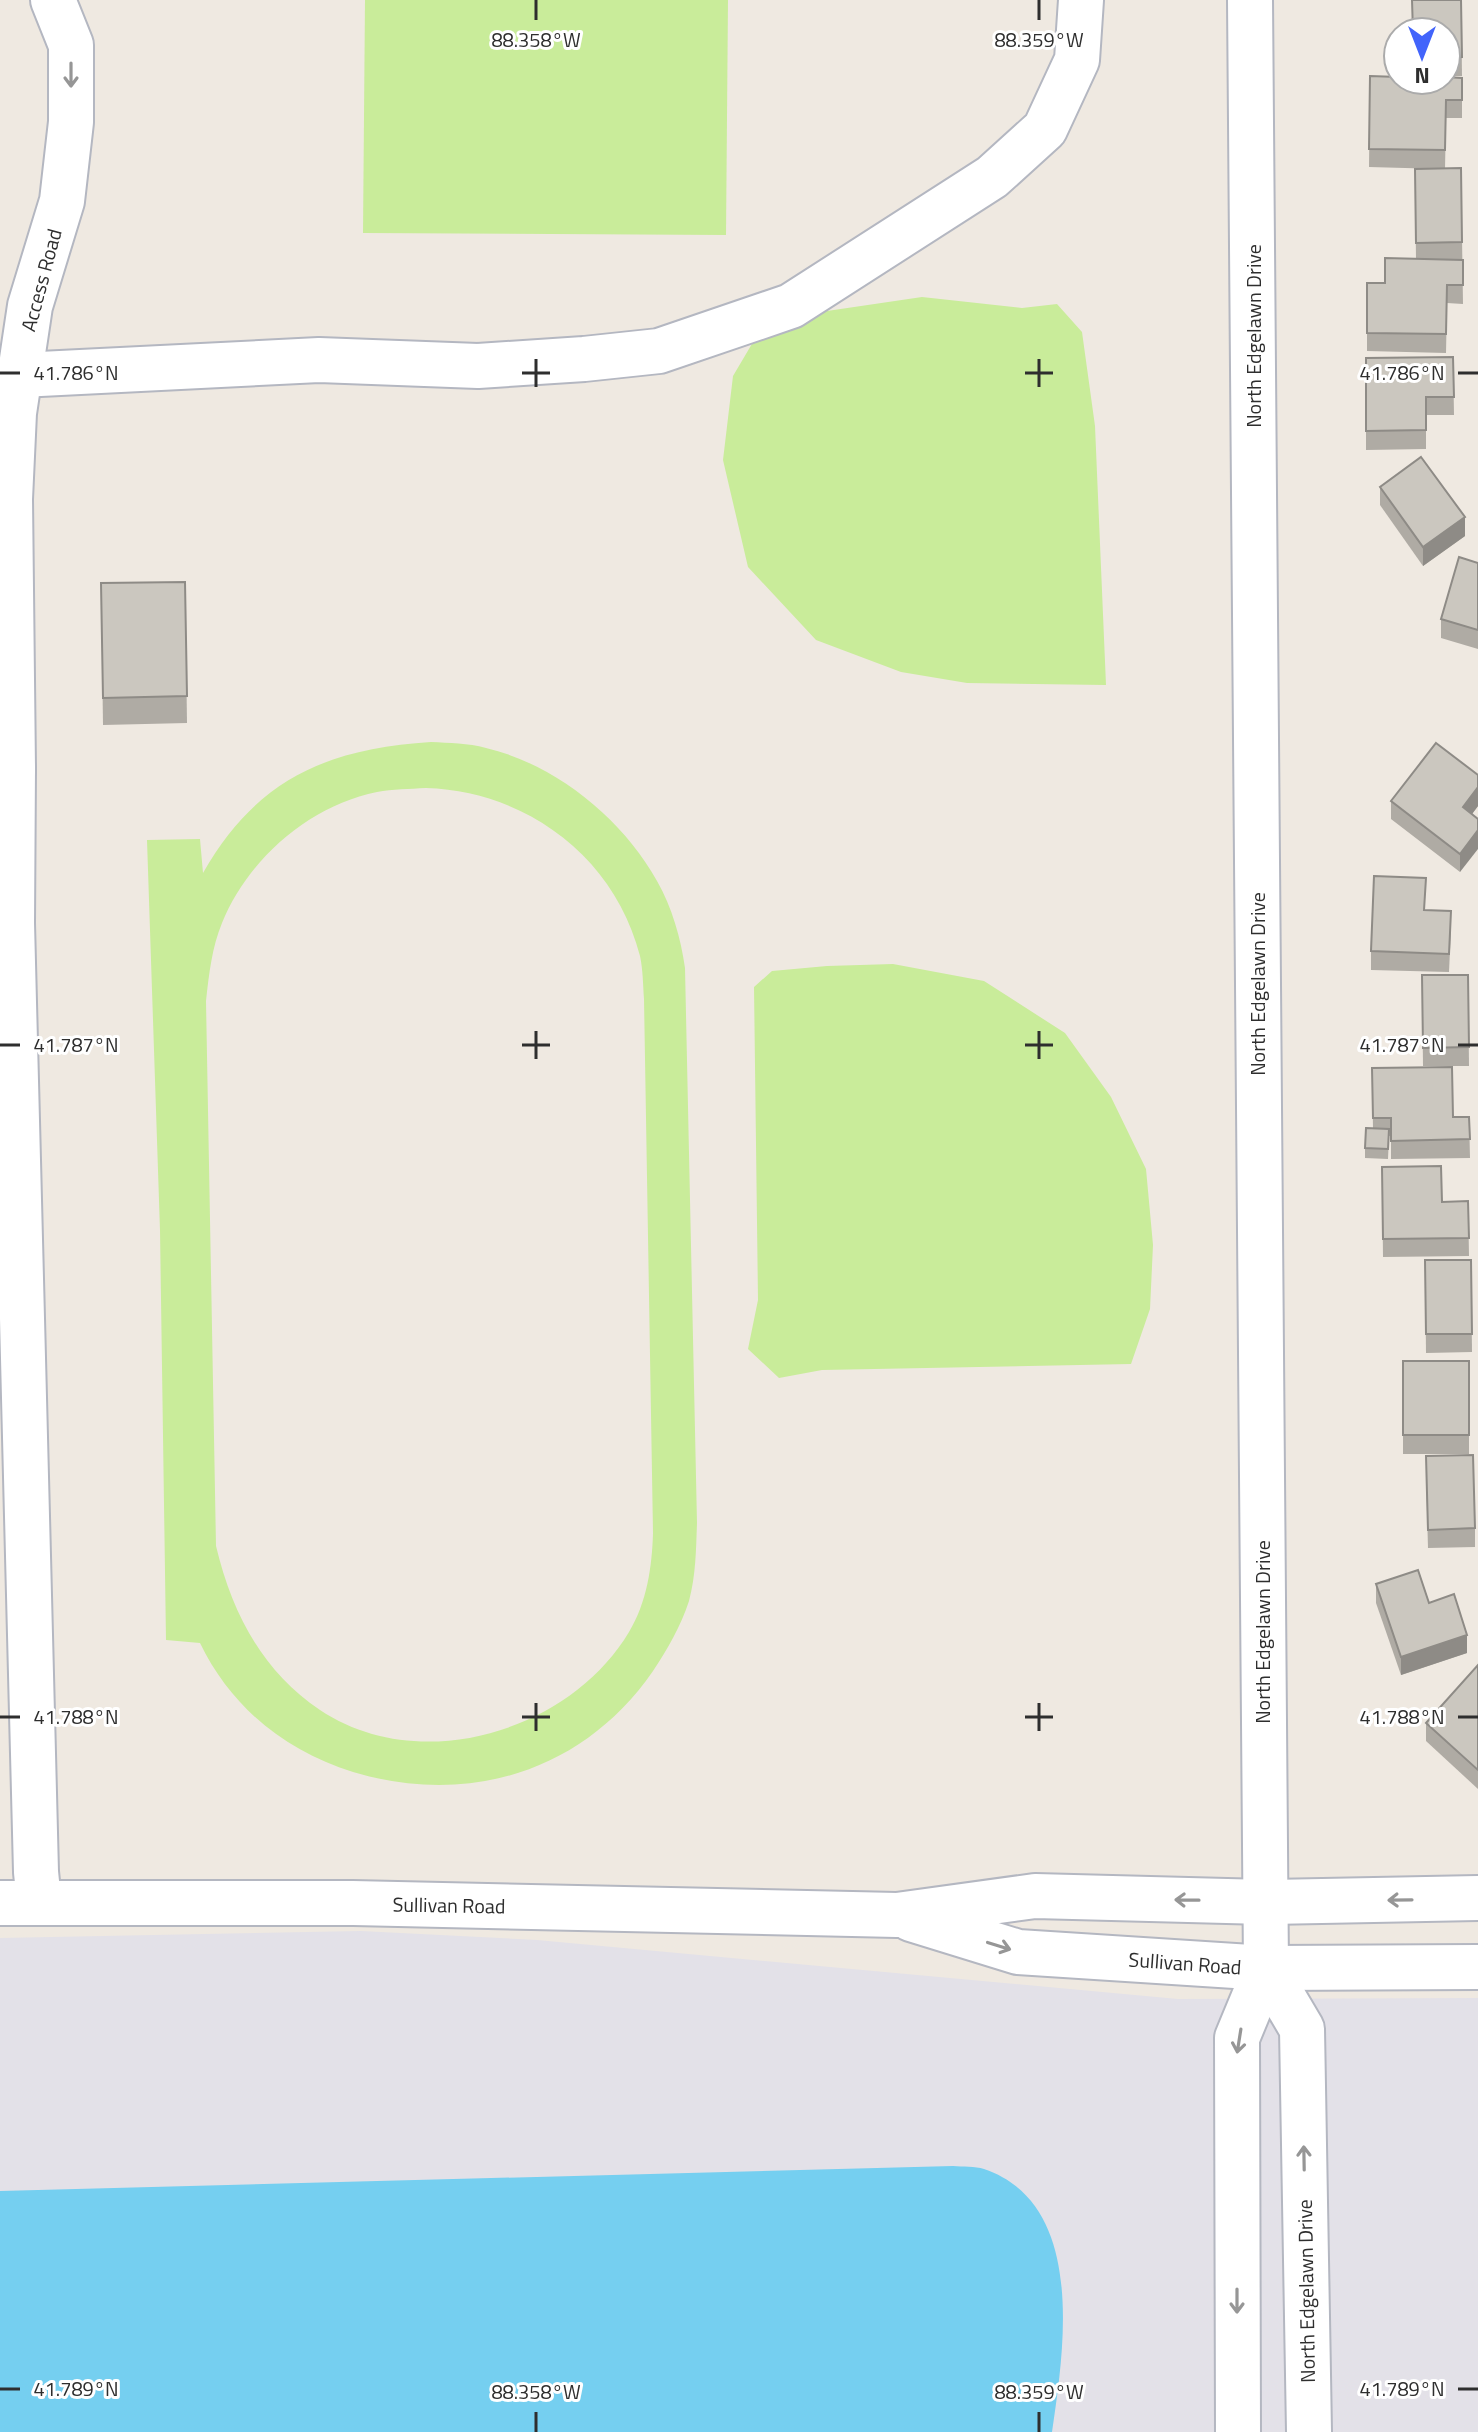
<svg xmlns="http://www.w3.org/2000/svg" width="1478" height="2432" viewBox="0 0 1478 2432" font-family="'Titillium Web',sans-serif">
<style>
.industrial{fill:#e3e1e8}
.pitch{fill:#c9ec9a;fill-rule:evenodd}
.water{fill:#75cff0}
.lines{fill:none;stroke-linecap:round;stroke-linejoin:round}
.minor-casing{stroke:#b4b7c1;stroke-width:48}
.minor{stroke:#fff;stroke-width:44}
.wall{fill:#afaba4}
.shaded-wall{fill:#8e8b86}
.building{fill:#cbc7bf;stroke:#8e8b86;stroke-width:2}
.oneway{stroke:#969696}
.ticks{fill:none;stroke:#2e2e2e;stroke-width:3}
.labels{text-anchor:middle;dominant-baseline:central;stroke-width:6;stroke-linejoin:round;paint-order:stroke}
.street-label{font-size:20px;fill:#2e2e2e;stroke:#fff}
.ticks-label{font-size:20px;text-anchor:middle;fill:#2e2e2e;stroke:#fff;stroke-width:6;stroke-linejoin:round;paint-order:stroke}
</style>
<rect width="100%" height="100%" fill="#efe9e1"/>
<path class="industrial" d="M361,1931L537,1940L1178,1999L1478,1998V2432H0V1938Z"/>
<g class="pitch">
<path d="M365,0H728L726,235L363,233Z"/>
<path d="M922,297L1022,308L1057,304L1082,332L1095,426L1106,685L967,683L901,672L816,640L748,567L723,460L733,376L766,320Z"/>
<path d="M431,742C449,743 468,743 486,748C555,764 623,819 657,881C672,907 681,939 685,968L697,1523C696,1549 696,1575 689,1601C681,1626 667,1650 653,1671C584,1771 469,1807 353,1772C285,1751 231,1707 200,1643L166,1640L160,1230L147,840L200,839L203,873C256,780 325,749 431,742ZM426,788C526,791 615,857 640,956C643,970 643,985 644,999L653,1533C652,1567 647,1602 629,1632C570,1731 420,1777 320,1710C262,1671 232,1613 216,1546L206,1001C209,974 212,947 222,923C248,859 309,806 377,792C393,789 409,789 426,788Z"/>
<path d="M893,964L984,981L1065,1033L1111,1097L1146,1169L1153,1245L1150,1309L1131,1364L822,1370L779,1378L748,1349L758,1300L754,987L772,971L827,966Z"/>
</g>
<path class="water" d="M953,2166C963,2167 975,2166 984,2169C1087,2204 1064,2350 1052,2432H0V2191Z"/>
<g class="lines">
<defs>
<g id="minor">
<path d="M20,375L319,360L478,366L584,359L659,351L791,306L992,177L1045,129L1077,60L1081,0"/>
<path d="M0,747L13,769L12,923L4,951"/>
<path d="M13,769L10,499L14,413L30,306L62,201L71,122V45L53,0"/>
<path d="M12,923L36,1872L39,1902"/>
<path d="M0,1903H353L897,1915L1035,1896L1265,1902L1478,1898"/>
<path d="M911,1919L1018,1952L1266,1968L1478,1967"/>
<path d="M1266,1968L1302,2029L1309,2432"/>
<path d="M1238,2432L1237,2038L1266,1968L1250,0"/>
</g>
</defs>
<use href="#minor" class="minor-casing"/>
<use href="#minor" class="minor"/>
</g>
<g class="wall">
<path d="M1461,0L1462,76H1446V32Z"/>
<path d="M1370,76L1462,78V118H1446L1445,169L1461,168L1463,304L1447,303L1446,353L1367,351V283H1385L1416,259L1415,169H1441L1369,167Z"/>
<path d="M1453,357L1454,415H1426V449L1366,450V358Z"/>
<path d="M1380,487L1465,536L1423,566L1380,505Z"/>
<path d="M1478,563V649L1441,638V619Z"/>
<path d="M185,582L187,723L103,725L101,583Z"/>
<path d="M1478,775V806L1472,814L1460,872L1391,819V801Z"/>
<path d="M1425,910L1451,929L1449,972L1371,970V951Z"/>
<path d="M1422,975H1468L1469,1066H1423Z"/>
<path d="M1372,1068L1453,1117H1469L1470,1158L1391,1159V1136H1389L1388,1159L1365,1158V1148L1373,1129Z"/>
<path d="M1382,1167L1442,1202L1468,1201L1469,1256L1383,1257Z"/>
<path d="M1425,1260H1471L1472,1352L1426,1353Z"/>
<rect x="1403" y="1361" width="66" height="93"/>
<path d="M1426,1474L1475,1528V1547L1428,1548Z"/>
<path d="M1376,1584L1429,1603L1467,1653L1401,1675L1376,1603Z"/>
<path d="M1478,1665V1789L1426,1741V1723Z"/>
</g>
<g class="shaded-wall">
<path d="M1465,517V536L1423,566V547Z"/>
<path d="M1478,787V806L1463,826V807Z"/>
<path d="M1478,830V849L1460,872V854Z"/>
<path d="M1467,1635V1653L1401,1675V1657Z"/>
</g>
<g class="building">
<path d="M1412,0H1461L1462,57L1446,58V32H1413Z"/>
<path d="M1370,76L1398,77V80H1446V77L1462,78V100H1446L1445,150L1369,149Z"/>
<path d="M1461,168L1462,242L1416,243L1415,169Z"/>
<path d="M1385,258L1463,260V285H1447L1446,334L1367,333V283H1385Z"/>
<path d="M1453,357L1454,397H1426V430L1366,431V358Z"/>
<path d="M1421,457L1465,517L1423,547L1380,487Z"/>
<path d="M1459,557L1478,563V630L1441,619Z"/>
<path d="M185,582L187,696L103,698L101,583Z"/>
<path d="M1436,743L1478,775V787L1463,807L1478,819V830L1460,854L1391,801Z"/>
<path d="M1374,876L1426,878L1424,910L1451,911L1449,954L1371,951Z"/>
<path d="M1422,975H1468L1469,1047L1423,1048Z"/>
<path d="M1452,1067L1453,1117H1469L1470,1139L1391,1141V1118H1373L1372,1068Z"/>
<path d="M1366,1128L1389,1129L1388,1149L1365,1148Z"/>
<path d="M1441,1166L1442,1202L1468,1201L1469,1238L1383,1239L1382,1167Z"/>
<path d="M1425,1260H1471L1472,1334H1426Z"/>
<rect x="1403" y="1361" width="66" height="74"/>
<path d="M1473,1455L1475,1528L1428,1530L1426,1456Z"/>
<path d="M1418,1570L1429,1603L1454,1594L1467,1635L1401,1657L1376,1584Z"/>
<path d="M1478,1665V1770L1426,1723Z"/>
</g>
<defs><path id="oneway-shaft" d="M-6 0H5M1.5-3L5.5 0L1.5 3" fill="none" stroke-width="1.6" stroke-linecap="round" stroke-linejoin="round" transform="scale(2)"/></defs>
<g class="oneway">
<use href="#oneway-shaft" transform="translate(71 75) rotate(90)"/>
<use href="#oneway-shaft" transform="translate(1187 1900) rotate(-179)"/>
<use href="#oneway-shaft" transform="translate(1400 1900) rotate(179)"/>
<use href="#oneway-shaft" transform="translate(999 1946) rotate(17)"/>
<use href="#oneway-shaft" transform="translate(1239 2041) rotate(99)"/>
<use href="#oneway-shaft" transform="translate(1304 2158) rotate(-91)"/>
<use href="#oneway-shaft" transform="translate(1237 2301) rotate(90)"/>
</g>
<path class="ticks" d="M536,0V20M1039,0V20M536,359V387M1039,359V387M0,373H20M522,373H550M1025,373H1053M1458,373H1478M536,1031V1059M1039,1031V1059M0,1045H20M522,1045H550M1025,1045H1053M1458,1045H1478M536,1703V1731M1039,1703V1731M0,1717H20M522,1717H550M1025,1717H1053M1458,1717H1478M0,2389H20M1458,2389H1478M536,2412V2432M1039,2412V2432"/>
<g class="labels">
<g class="street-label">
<text transform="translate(41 280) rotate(-75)">Access Road</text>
<text transform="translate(1253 336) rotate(-90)">North Edgelawn Drive</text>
<text transform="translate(1257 984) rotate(-90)">North Edgelawn Drive</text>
<text transform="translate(1262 1632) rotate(-90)">North Edgelawn Drive</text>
<text transform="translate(449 1905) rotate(1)">Sullivan Road</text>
<text transform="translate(1185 1963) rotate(4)">Sullivan Road</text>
<text transform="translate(1306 2291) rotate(-91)">North Edgelawn Drive</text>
</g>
</g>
<g class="ticks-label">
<text x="536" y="47">88.358°W</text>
<text x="1039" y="47">88.359°W</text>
<text x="1402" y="380">41.786°N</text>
<text x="76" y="380">41.786°N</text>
<text x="1402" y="1052">41.787°N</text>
<text x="76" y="1052">41.787°N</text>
<text x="1402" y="1724">41.788°N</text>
<text x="76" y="1724">41.788°N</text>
<text x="1402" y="2396">41.789°N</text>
<text x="76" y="2396">41.789°N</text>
<text x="536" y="2399">88.358°W</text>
<text x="1039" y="2399">88.359°W</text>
</g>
<g transform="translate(1422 56) rotate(180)"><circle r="38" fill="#ffffff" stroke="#ababab" stroke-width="2"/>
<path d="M0-6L14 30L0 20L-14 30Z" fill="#4264fb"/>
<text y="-12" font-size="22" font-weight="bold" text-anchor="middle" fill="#2e2e2e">N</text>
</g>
</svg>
